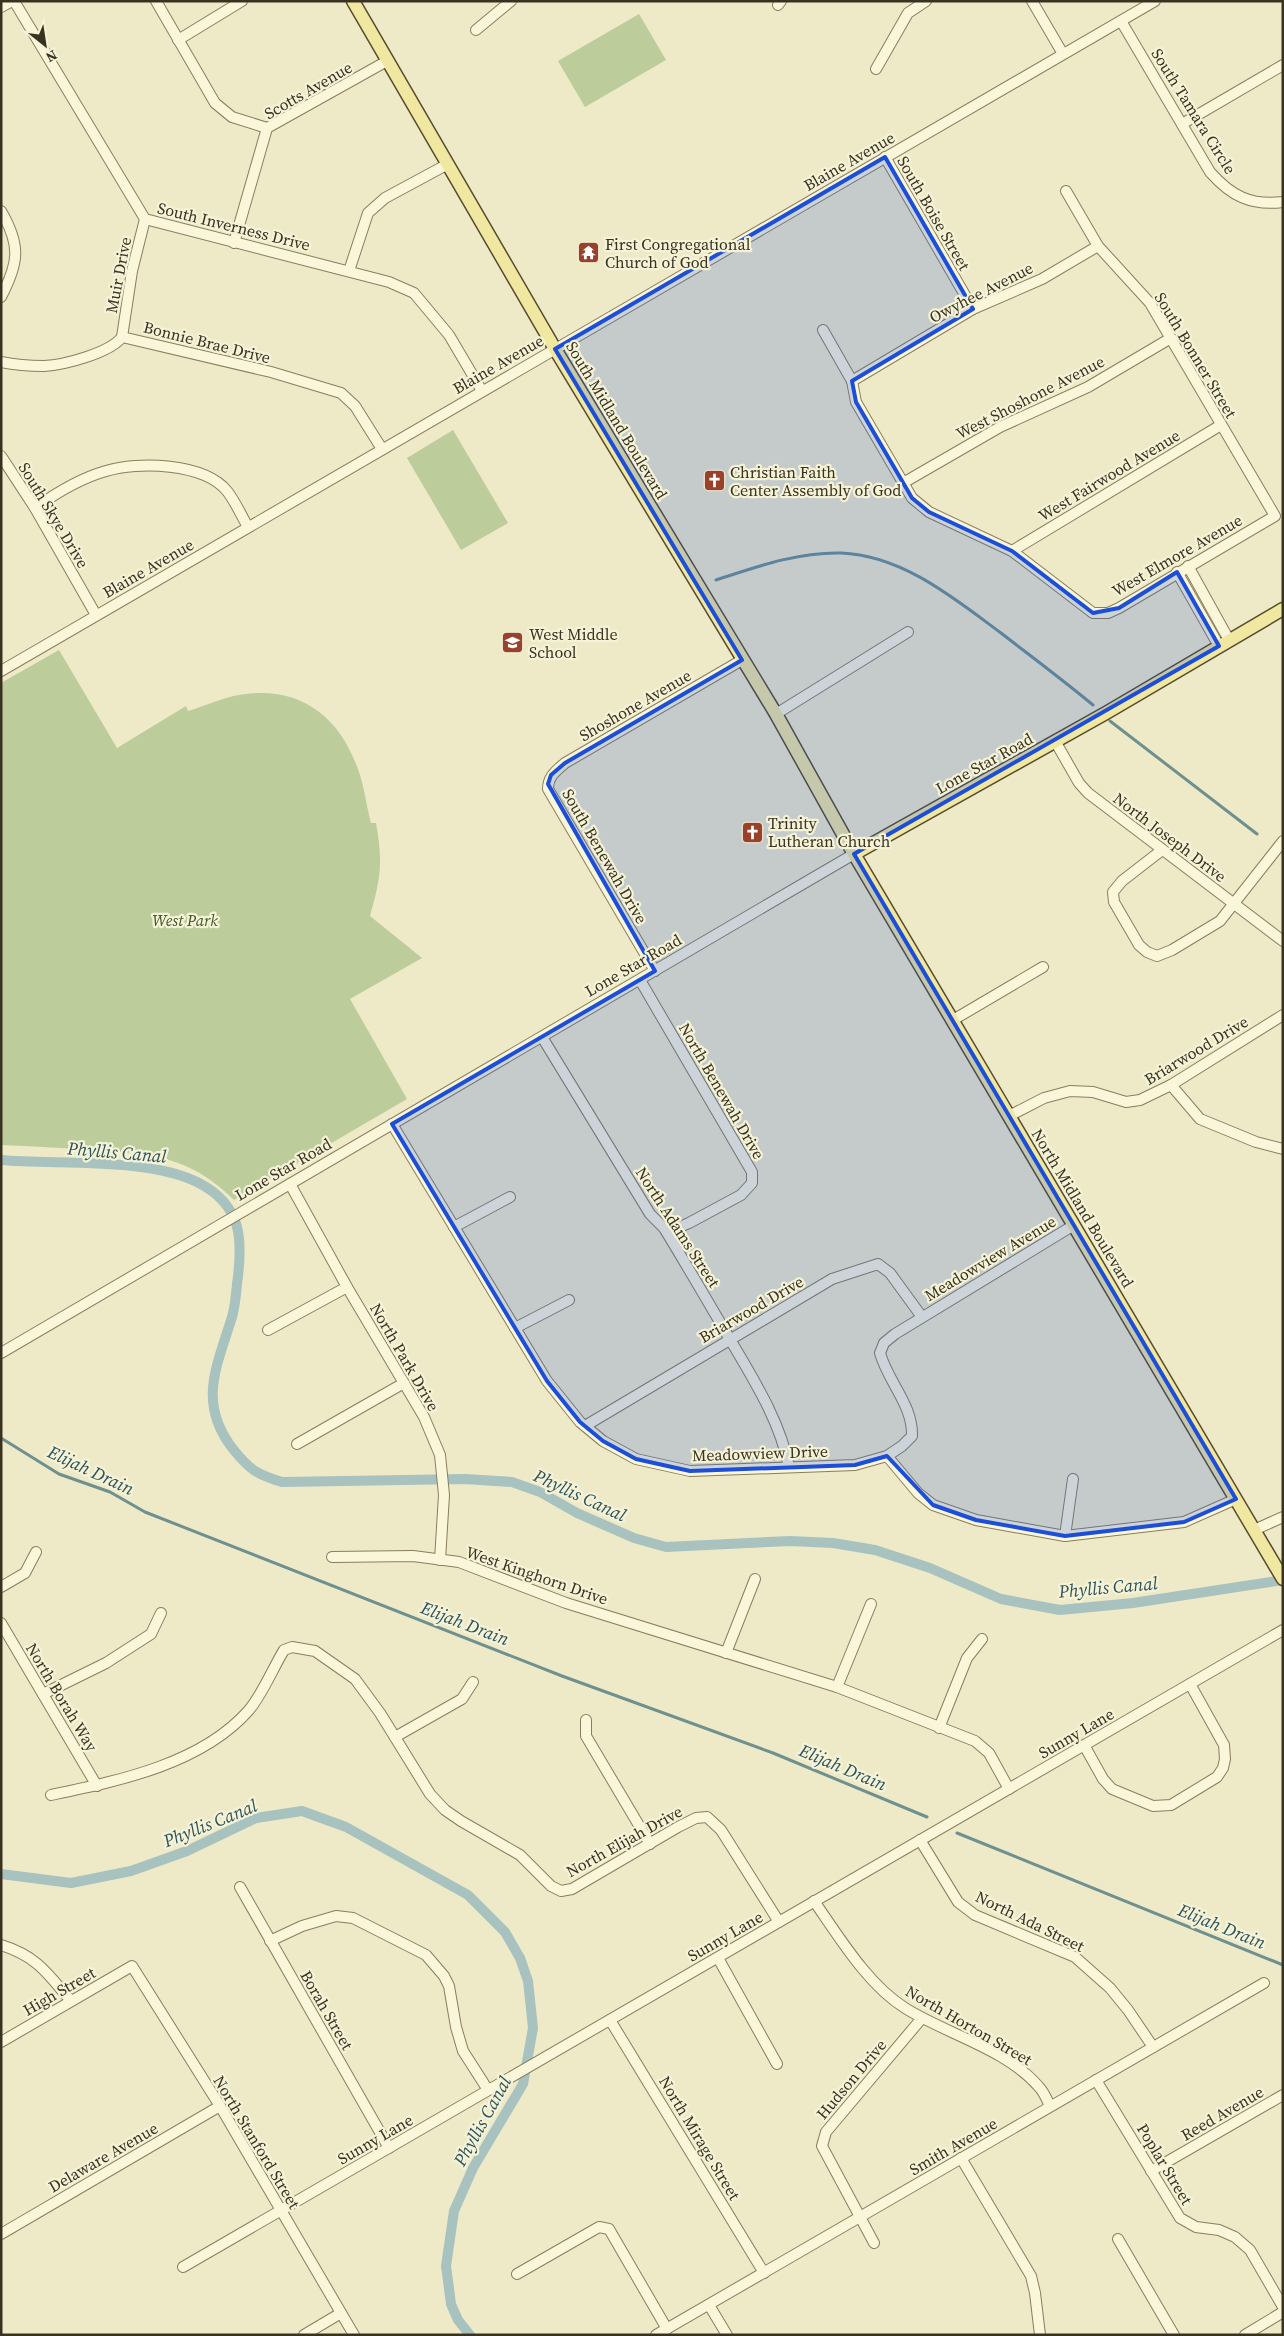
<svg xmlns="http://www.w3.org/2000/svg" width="1284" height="2336" viewBox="0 0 1284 2336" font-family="'Source Serif 4',serif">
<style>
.green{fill:#bccc9b}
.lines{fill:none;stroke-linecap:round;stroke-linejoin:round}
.stream{stroke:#6e908f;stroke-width:3}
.canal{stroke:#a8c2c0;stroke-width:10}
.minor-casing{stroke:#8a7e5c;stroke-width:12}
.major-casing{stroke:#584b30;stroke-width:15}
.minor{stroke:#f9f6da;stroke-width:10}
.major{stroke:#f0e7a0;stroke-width:12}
.marked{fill:#1d4ed8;fill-opacity:0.2;stroke:#1d4ed8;stroke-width:4;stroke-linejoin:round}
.labels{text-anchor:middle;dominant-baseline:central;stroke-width:4.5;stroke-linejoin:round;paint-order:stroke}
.street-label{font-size:16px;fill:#3a3220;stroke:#f5f3d7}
.poi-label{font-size:16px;fill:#3a3220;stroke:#f5f3d7;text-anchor:start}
.park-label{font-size:16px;font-style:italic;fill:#405627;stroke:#f5f3d7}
.water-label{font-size:18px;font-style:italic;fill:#2f535a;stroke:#f5f3d7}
</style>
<rect width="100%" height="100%" fill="#eeeac7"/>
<g class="green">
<path d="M639,14L666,60L585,107L558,61Z"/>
<path d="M453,430L508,523L461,550L407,458Z"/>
<path d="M59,650L117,748L186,706L188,711C205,706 222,698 239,695C295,685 336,712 356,764C364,783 366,804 371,823H376C383,863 381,877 370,916L422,958L350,999L407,1099L234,1200C190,1156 152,1154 93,1150C63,1148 32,1146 1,1145V683Z"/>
</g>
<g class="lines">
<g class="stream">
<path d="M716,580C756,567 797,552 841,553C902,555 955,599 1001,633C1032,657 1063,680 1093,705"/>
<path d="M1110,721L1257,834"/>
<path d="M1,1438L59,1474L110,1492L145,1512L562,1676L773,1753L927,1817"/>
<path d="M957,1833L1283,1965"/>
</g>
<g class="canal">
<path d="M1,1160C59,1165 149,1157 199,1183C243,1206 243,1241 237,1284C236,1295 235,1307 232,1317C217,1366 197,1403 233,1449C250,1470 256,1474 282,1482L465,1479L512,1482L540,1492L577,1513L634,1538L666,1547L790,1541L833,1543L875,1550L930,1568L1001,1599L1060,1610L1133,1603L1283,1580"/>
<path d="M1,1874L71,1883L131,1871L187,1851L256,1818L302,1811L346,1827L468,1895L505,1932L520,1958L528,1981L533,2028L523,2084L473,2168L454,2211L446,2266L451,2304L458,2320L470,2335"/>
</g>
<defs>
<g id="minor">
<path d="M14,1L145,219L389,282L414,293L449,335L482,391"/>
<path d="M156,1L215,103L232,117L267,128"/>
<path d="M1032,1L1063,54"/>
<path d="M778,5L781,1"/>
<path d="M1,7L12,1"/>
<path d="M1121,21L1210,172C1231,196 1251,206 1283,202"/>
<path d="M476,30L511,1"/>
<path d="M178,40L242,1"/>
<path d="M876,69L908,13L926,1"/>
<path d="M1182,124L1283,65"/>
<path d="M885,157L973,309"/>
<path d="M1,211C21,245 19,263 1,297"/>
<path d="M234,243L267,128L387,61"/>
<path d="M349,271L368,213L385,198L448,164"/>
<path d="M823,330L852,381L856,402L912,498L929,512L1012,551L1093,613H1108L1119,608L1275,516L1150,303L1098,246L1066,191"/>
<path d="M122,337L132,271L145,219"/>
<path d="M1,362C16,365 29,366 44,366C64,365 110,353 122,337L271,372L341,393L355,406L382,449"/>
<path d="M852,381L973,309L1042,279L1098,246"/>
<path d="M1,456L35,508L96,615"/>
<path d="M903,483L1000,427L1088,387L1171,338"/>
<path d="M35,508C56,493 81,478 106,471C138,461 204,463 227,491C235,501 241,515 248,527"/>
<path d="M1012,551L1221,425"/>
<path d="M1188,566L1229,640"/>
<path d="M1177,572L1219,646"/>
<path d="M1,671L1155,1"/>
<path d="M776,714L908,632"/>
<path d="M1055,741L1079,783L1088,793L1283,941"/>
<path d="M1162,850L1122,881L1113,892L1114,902L1139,945L1147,952L1157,956L1172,950L1220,921L1283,841"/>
<path d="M655,971L548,789C548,776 556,771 565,763L742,660"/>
<path d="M640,980L752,1172V1183L741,1195L689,1223L675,1229L664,1228"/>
<path d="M953,1020L1043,967"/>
<path d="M542,1037L650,1214L664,1228C686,1264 707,1300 728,1336C752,1377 780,1420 789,1467"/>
<path d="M1171,1085L1200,1119L1256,1142L1283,1149"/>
<path d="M1009,1116L1044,1098L1070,1091L1093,1092L1126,1102L1140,1100L1171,1085L1283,1015"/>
<path d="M392,1124L547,1381L580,1422L603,1441L636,1459L690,1471L855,1465L887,1456L902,1446L912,1436C913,1405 888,1382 880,1353L884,1343L895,1334L1074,1225"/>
<path d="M290,1184L347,1287L424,1417L440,1455L444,1495L440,1560"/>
<path d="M454,1227L510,1197"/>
<path d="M515,1328L569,1300"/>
<path d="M268,1330L347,1287"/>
<path d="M1,1353L854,854"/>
<path d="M585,1426L832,1279L878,1264L890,1273L922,1317"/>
<path d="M297,1444L404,1383"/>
<path d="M887,1456L918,1493L933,1505L976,1520L1065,1536L1184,1522L1236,1499"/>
<path d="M1254,1530L1283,1517"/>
<path d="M1065,1536L1073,1479"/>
<path d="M332,1557L413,1556L459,1562L566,1603L837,1687L975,1741L989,1753L1009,1789"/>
<path d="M1,1587L25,1573L36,1552"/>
<path d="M1,1623L97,1786"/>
<path d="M726,1653L755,1579"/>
<path d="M837,1687L871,1604"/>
<path d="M43,1694L106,1663L151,1634L161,1613"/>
<path d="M586,1720V1736L650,1844"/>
<path d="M939,1728L967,1658L982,1639"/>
<path d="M395,1737L462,1699L473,1682"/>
<path d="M1084,1745L1103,1779L1112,1789L1153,1806L1171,1805L1217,1777L1223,1768L1225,1759L1224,1745L1190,1684"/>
<path d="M51,1795C118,1781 202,1764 249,1710C262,1695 273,1668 284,1650L292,1647L315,1651L355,1679L380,1713L430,1794L445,1810L461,1821L520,1855L551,1886L561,1891L572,1889L678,1827L696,1818L707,1817L721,1830L779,1922"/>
<path d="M920,1840L958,1902L975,1915L1075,1957L1110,1988L1128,2010L1153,2047"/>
<path d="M240,1887L389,2148"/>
<path d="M814,1901C839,1937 868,1985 905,2008C946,2034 1007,2049 1039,2087C1044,2092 1047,2100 1050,2106"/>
<path d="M270,1941L302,1926L336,1916L353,1918L426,1955L444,1976L449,1986L456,2027L463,2051L488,2090"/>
<path d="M1,1945C37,1956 48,1974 71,2001"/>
<path d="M718,1958L777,2064"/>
<path d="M610,2020L764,2273"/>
<path d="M1,2042L132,1966L220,2106L354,2335"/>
<path d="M1096,2080L1180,2218L1196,2227L1219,2230L1235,2237L1250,2250L1283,2307"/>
<path d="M961,2158L1031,2276L1035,2293L1040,2335"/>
<path d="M1151,2171L1283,2095"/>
<path d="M1,2234L220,2106"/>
<path d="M1118,2239L1174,2335"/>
<path d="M874,2243L822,2146L826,2132L922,2018"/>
<path d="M183,2267L1283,1630"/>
<path d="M517,2274L599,2227L609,2229L667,2329"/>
<path d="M709,2305L727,2335"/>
<path d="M304,2335L341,2313"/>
<path d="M656,2335L1264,1983"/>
<path d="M1245,2335L1283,2312"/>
</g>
<g id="major">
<path d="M353,1L555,349L776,714L854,854L1283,1579"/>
<path d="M854,854L1106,713L1283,609"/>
</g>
</defs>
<use href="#minor" class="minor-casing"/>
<use href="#major" class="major-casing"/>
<use href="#minor" class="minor"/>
<use href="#major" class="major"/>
</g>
<path class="marked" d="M885,157L973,309L852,381L856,402L912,498L929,512L1012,551L1093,613L1119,608L1177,572L1219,646L854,854L1236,1499L1184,1522L1065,1536L976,1520L933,1505L887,1456L855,1465L690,1471L636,1459L603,1441L580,1422L547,1381L392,1124L655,971L548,784L551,775L565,763L742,660L555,349Z"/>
<defs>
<symbol id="temple-square" viewBox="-11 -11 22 22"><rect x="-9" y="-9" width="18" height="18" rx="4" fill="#98422d" stroke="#f5f3d7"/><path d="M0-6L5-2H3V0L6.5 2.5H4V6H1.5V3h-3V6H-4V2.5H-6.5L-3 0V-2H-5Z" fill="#fff"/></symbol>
<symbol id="church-square" viewBox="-11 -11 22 22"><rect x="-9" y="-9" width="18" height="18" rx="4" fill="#98422d" stroke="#f5f3d7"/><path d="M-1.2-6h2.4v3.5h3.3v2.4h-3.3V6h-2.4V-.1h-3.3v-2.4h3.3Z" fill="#fff"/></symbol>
<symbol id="school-square" viewBox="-11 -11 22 22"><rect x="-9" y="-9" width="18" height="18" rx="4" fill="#98422d" stroke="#f5f3d7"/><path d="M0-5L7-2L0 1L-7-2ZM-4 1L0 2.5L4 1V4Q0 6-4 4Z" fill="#fff"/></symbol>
</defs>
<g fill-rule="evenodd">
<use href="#temple-square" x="576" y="240" width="25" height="25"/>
<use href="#church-square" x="702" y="468" width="25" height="25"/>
<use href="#school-square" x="500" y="630" width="25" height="25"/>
<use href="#church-square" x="740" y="820" width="25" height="25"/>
</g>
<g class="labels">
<g class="street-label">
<text transform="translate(308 90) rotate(-30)">Scotts Avenue</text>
<text transform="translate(1194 111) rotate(58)">South Tamara Circle</text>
<text transform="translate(849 161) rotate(-30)">Blaine Avenue</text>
<text transform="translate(934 213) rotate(60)">South Boise Street</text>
<text transform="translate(234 226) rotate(14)">South Inverness Drive</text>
<text transform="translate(118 275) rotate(-79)">Muir Drive</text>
<text transform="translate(981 292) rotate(-27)">Owyhee Avenue</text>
<text transform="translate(207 342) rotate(14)">Bonnie Brae Drive</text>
<text transform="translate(1196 355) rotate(59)">South Bonner Street</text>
<text transform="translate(498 364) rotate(-30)">Blaine Avenue</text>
<text transform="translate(1030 397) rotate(-27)">West Shoshone Avenue</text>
<text transform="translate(617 420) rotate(59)">South Midland Boulevard</text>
<text transform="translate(1109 475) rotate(-31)">West Fairwood Avenue</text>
<text transform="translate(54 515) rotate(59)">South Skye Drive</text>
<text transform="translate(1177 555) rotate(-30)">West Elmore Avenue</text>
<text transform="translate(148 568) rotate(-30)">Blaine Avenue</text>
<text transform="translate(635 705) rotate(-30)">Shoshone Avenue</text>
<text transform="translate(984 763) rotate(-29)">Lone Star Road</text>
<text transform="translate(1170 837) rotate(37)">North Joseph Drive</text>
<text transform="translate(605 856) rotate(60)">South Benewah Drive</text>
<text transform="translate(633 965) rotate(-30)">Lone Star Road</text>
<text transform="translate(1196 1050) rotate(-31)">Briarwood Drive</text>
<text transform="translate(722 1091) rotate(60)">North Benewah Drive</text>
<text transform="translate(283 1169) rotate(-30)">Lone Star Road</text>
<text transform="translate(1083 1208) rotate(59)">North Midland Boulevard</text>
<text transform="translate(678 1227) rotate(57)">North Adams Street</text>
<text transform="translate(990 1258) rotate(-31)">Meadowview Avenue</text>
<text transform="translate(751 1309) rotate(-30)">Briarwood Drive</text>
<text transform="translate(405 1357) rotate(60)">North Park Drive</text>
<text transform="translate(760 1453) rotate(-2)">Meadowview Drive</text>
<text transform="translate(537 1575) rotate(19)">West Kinghorn Drive</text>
<text transform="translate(62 1697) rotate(59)">North Borah Way</text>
<text transform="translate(1076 1733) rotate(-30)">Sunny Lane</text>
<text transform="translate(624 1841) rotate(-29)">North Elijah Drive</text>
<text transform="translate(1030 1921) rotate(26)">North Ada Street</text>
<text transform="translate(725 1936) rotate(-30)">Sunny Lane</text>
<text transform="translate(59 1991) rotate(-30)">High Street</text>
<text transform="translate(327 2010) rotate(60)">Borah Street</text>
<text transform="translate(969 2025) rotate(30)">North Horton Street</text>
<text transform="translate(851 2079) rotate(-50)">Hudson Drive</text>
<text transform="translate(1222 2113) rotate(-30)">Reed Avenue</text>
<text transform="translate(700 2138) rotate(59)">North Mirage Street</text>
<text transform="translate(375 2139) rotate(-30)">Sunny Lane</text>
<text transform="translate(257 2142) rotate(59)">North Stanford Street</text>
<text transform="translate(953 2146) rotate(-30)">Smith Avenue</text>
<text transform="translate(103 2157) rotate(-30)">Delaware Avenue</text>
<text transform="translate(1165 2164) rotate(59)">Poplar Street</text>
</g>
<g class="poi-label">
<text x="605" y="244">First Congregational<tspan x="605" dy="18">Church of God</tspan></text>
<text x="730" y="472">Christian Faith<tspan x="730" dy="18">Center Assembly of God</tspan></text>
<text x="529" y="634">West Middle<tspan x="529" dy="18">School</tspan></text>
<text x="768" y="823">Trinity<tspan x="768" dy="18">Lutheran Church</tspan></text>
</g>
<g class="park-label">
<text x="185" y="920">West Park</text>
</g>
<g class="water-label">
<text transform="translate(117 1152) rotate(5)">Phyllis Canal</text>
<text transform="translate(91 1470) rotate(25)">Elijah Drain</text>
<text transform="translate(580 1495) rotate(25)">Phyllis Canal</text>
<text transform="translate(1108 1587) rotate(-5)">Phyllis Canal</text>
<text transform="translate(465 1623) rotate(21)">Elijah Drain</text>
<text transform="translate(843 1767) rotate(23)">Elijah Drain</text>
<text transform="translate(210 1823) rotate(-22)">Phyllis Canal</text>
<text transform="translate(1222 1926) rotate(22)">Elijah Drain</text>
<text transform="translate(482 2121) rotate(-61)">Phyllis Canal</text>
</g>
</g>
<rect width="1284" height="2336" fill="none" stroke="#3a3220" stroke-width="5"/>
<g transform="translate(45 45) rotate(150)" stroke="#f5f3d7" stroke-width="4" paint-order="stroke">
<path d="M0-4L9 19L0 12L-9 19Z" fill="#3a3220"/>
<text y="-8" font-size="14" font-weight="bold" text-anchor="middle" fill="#3a3220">N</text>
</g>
</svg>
